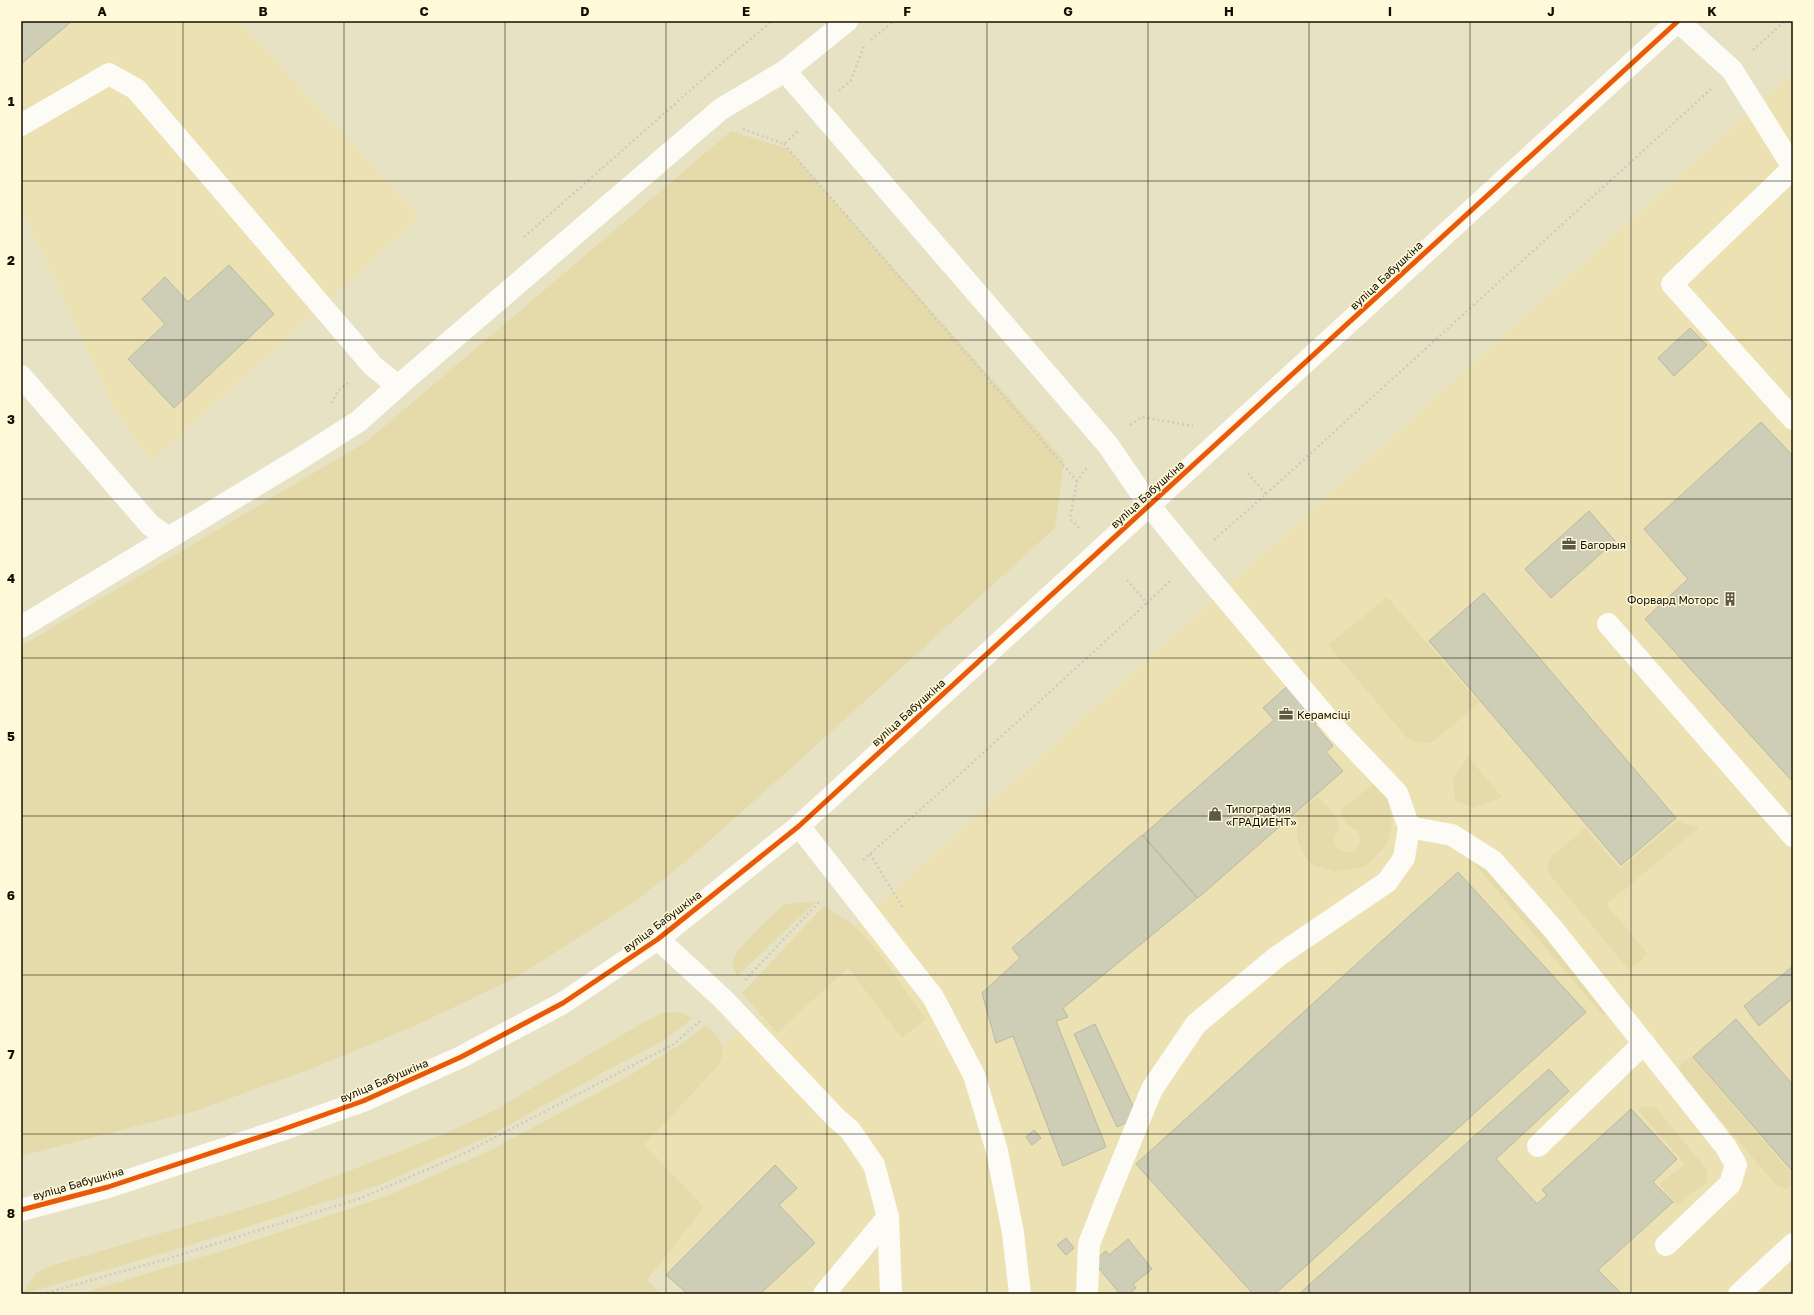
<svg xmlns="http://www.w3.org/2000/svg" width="1814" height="1315" viewBox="0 0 1814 1315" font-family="'Golos Text',sans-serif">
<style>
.built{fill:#ebe1b3}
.green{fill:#e5daaa}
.building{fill:#cecdb6;stroke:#b9b8a2}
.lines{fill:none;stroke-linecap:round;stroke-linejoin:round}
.path{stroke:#cdcbc2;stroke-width:2.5;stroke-dasharray:2 3;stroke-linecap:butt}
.minor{stroke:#fcfbf6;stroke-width:22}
.cycleway-casing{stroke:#fff8d9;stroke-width:8}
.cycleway{stroke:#e8590c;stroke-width:5}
.grid{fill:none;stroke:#130f00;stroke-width:1;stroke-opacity:0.55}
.labels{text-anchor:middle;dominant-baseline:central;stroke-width:3;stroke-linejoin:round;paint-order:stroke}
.street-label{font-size:11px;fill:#130f00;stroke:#fff8d9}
.poi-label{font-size:11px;fill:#130f00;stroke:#fff8d9;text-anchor:start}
.neatline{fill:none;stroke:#130f00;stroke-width:1.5}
.grid-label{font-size:13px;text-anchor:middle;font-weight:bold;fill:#130f00}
</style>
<rect width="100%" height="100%" fill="#e8e2c5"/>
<g class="built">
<path d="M21,21H239L420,217L152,461L118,416L21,208Z"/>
<path d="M1793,72V1294H688L568,1187Z"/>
</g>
<g class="green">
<path d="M731,131L788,149L1064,460L1055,528L800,760L691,857L641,897L517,977L421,1023L316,1067L195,1111L21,1156V646L366,442Z"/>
<path d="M1387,597L1479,703L1434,741L1421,744L1408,739L1328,645Z"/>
<path d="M1468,757L1502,797L1474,808L1455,801L1453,778Z"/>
<path d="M1377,781L1388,796L1392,827L1387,844L1365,867L1336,872L1313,865L1304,854L1297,839V813L1318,797C1326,805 1341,816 1338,828C1335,838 1333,834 1335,846L1345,853L1355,851L1361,841L1358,831L1347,825L1341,810Z"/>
<path d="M1677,821L1699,828L1606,904L1648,954L1629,970L1550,875L1547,867L1550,858L1585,828L1620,869Z"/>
<path d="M1481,857L1612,1007L1603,1016L1474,863Z"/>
<path d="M817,901L737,976L732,964L737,951L765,922L785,904Z"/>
<path d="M824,906C836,914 850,921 859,931C886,957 903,990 926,1019L902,1038L848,968L777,1033L742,993Z"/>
<path d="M679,1012L693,1018L663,1041L602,1073L491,1135L379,1185L161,1254L22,1294L37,1272L57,1264L274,1200L449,1132L495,1110L641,1024L662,1013Z"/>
<path d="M706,1025C719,1035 727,1048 719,1065L644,1145L704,1207L647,1280L661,1294H79L235,1247L387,1196L489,1151L627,1077L683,1043Z"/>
<path d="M1691,1056L1793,1176V1184L1786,1189L1776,1185L1683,1076L1679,1066Z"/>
<path d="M1644,1106L1655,1107L1707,1170L1708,1181L1677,1205L1659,1184L1685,1164L1638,1110Z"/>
</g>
<g class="building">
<path d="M21,21H72L21,64Z"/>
<path d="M229,265L274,314L174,408L128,359L165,324L142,299L165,277L188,302Z"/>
<path d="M1690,328L1707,345L1674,376L1658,358Z"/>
<path d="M1761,422L1793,456V782L1645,619L1688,579L1644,529Z"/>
<path d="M1589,511L1615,541L1551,598L1525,569Z"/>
<path d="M1484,593L1676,818L1621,865L1429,641Z"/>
<path d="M1292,682L1323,717L1315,725L1333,746L1326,752L1343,771L1198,898L1143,835L1274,720L1263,708Z"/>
<path d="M1142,835L1197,898L1063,1008L1068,1017L1056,1021L1106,1147L1063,1166L1013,1036L996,1043L982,993L1020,958L1012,948Z"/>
<path d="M1458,872L1586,1012L1275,1294H1253L1136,1164Z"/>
<path d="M1793,966V998L1759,1026L1744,1006Z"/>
<path d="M1736,1019L1793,1085V1172L1693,1057Z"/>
<path d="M1095,1024L1138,1117L1117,1127L1074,1034Z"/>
<path d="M1549,1069L1569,1091L1496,1159L1537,1204L1547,1195L1542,1190L1631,1109L1677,1159L1653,1182L1673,1202L1598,1270L1622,1294H1299Z"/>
<path d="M1034,1130L1041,1138L1032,1145L1026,1137Z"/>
<path d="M775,1165L797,1188L779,1205L815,1243L760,1294H688L666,1275Z"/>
<path d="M1066,1238L1074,1248L1066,1255L1057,1245Z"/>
<path d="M1128,1239L1152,1269L1133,1284L1136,1288L1129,1294H1120L1093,1261L1106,1251L1109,1255Z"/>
</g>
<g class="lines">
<g class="path">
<path d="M871,40L894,21"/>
<path d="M1753,50L1785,21"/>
<path d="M839,91L851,80L864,46"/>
<path d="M743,129L784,144L798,131"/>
<path d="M784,144L1077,481"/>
<path d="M524,237L701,81L772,21"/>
<path d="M331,403L339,390L348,383"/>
<path d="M1130,425L1142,417L1193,426"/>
<path d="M1266,494L1711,89"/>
<path d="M1079,528L1070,518L1077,481L1088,466"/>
<path d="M1214,540L1266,494L1246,471"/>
<path d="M1127,580L1147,603L1172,579"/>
<path d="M870,854L903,908"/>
<path d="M863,860L946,787L1147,603"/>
<path d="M745,980L820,901"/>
<path d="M42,1294L167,1259L361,1198L463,1154L674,1044L701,1020"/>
</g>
<g class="minor">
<path d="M1678,21L1732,70L1793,167"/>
<path d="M785,71L1108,445L1149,505L1193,559L1337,730L1397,793L1409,827L1404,858L1387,882L1278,956L1196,1024L1152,1089L1109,1193L1089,1244L1087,1294"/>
<path d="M21,125L109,74L136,89L373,366L398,386"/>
<path d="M1793,168L1672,284L1793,419"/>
<path d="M21,376L150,525L169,538"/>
<path d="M1608,624L1793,836"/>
<path d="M21,627L301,458L359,421L398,386L721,109L785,71L847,21"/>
<path d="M799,826L933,997L974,1075L997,1151L1013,1233L1020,1294"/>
<path d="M1409,827L1452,835L1493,861L1553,929L1726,1147L1736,1165L1730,1184L1666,1245"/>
<path d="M658,939L724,1000L836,1118L850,1130L874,1165L888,1217L891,1294"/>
<path d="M1538,1146L1644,1043"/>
<path d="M21,1210L108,1187L281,1130L363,1101L461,1057L563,1003L658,939L799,826L1678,21"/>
<path d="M824,1294L888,1217"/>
<path d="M1739,1294L1793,1244"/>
</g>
<defs>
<path id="cycleway" d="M21,1210L108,1187L281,1130L363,1101L461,1057L563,1003L658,939L799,826L1678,21"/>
</defs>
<use href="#cycleway" class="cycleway-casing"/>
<use href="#cycleway" class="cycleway"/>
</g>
<path class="grid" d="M183,21V1294M344,21V1294M505,21V1294M666,21V1294M827,21V1294M987,21V1294M1148,21V1294M1309,21V1294M1470,21V1294M1631,21V1294M21,181H1793M21,340H1793M21,499H1793M21,658H1793M21,816H1793M21,975H1793M21,1134H1793"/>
<defs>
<symbol id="office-bare" viewBox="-9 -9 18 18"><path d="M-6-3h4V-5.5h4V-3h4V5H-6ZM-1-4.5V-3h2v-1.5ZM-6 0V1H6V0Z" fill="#5e5945" stroke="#fff8d9" stroke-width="2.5" paint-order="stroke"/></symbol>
<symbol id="building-bare" viewBox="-9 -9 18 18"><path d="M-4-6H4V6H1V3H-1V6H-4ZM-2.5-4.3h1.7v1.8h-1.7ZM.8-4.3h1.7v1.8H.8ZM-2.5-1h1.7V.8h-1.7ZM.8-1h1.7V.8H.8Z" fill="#5e5945" stroke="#fff8d9" stroke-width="2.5" paint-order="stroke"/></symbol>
<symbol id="shop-bare" viewBox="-9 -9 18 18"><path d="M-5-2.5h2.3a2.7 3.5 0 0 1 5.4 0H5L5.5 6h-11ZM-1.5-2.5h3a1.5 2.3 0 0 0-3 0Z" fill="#5e5945" stroke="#fff8d9" stroke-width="2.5" paint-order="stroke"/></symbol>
</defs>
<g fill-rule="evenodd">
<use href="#office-bare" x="1559" y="534" width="20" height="20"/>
<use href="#building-bare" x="1720" y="589" width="20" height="20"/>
<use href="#office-bare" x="1276" y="704" width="20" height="20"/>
<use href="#shop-bare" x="1205" y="804" width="20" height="20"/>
</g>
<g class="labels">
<g class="street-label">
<text transform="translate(1386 275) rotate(-43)">вуліца Бабушкіна</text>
<text transform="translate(1147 494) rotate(-42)">вуліца Бабушкіна</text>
<text transform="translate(908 712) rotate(-42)">вуліца Бабушкіна</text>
<text transform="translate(662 921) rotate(-37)">вуліца Бабушкіна</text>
<text transform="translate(384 1080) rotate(-23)">вуліца Бабушкіна</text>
<text transform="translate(78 1183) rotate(-16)">вуліца Бабушкіна</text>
</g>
<g class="poi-label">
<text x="1580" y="544">Багорыя</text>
<text x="1719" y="599" text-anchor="end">Форвард Моторс</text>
<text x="1297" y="714">Керамсіці</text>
<text x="1226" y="808">Типография<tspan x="1226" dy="13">«ГРАДИЕНТ»</tspan></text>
</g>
</g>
<rect width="1814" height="1315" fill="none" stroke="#fff8d9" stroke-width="44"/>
<rect x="22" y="22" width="1770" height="1271" class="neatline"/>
<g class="grid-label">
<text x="102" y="16">A</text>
<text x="263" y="16">B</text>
<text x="424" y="16">C</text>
<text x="585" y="16">D</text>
<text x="746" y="16">E</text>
<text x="907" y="16">F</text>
<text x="1068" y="16">G</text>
<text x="1229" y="16">H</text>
<text x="1390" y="16">I</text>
<text x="1551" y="16">J</text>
<text x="1712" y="16">K</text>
<text x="11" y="106">1</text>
<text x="11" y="265">2</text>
<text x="11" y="424">3</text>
<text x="11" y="583">4</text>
<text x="11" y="741">5</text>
<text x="11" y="900">6</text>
<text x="11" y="1059">7</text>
<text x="11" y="1218">8</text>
</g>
</svg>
